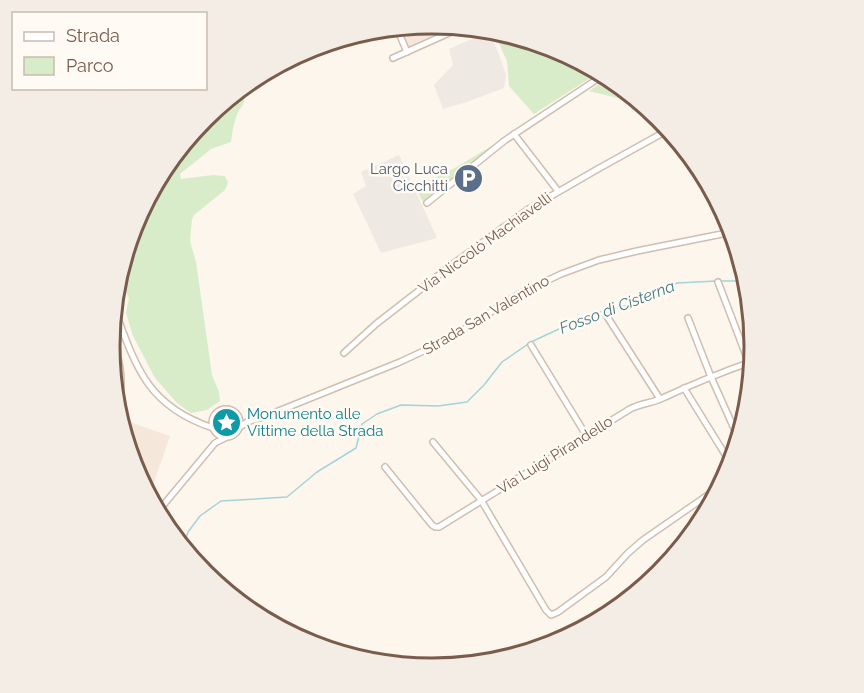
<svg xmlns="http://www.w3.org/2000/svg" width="864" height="693" viewBox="0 0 864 693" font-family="Raleway,sans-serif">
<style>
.residential{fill:#f5e8da}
.industrial{fill:#efe9e4}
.green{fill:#d8ecc9}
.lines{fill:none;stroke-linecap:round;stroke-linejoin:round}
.stream{stroke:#a5d3da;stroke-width:1.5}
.minor-casing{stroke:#d1beb0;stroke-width:8}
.minor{stroke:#fff;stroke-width:5}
.labels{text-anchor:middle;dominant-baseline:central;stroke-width:5;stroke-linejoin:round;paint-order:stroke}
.service-label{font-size:15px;fill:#4e5e75;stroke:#fffaf3;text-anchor:end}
.street-label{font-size:15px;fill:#7a5c4d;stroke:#fffaf3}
.culture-label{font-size:15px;fill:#0d838f;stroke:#fffaf3;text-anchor:start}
.water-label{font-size:16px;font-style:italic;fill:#437c86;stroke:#fffaf3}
.rim{fill:none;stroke:#7a5c4d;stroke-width:3}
</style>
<rect width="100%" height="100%" fill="#fdf6ec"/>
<g class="residential">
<path d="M432,24L451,28L406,48L398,31Z"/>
<path d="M124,420L170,436L150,494L134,470Z"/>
</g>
<g class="industrial">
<path d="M483,34L491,36L498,52L506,75L504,88L467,102L443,109L434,85L453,65L449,49Z"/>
<path d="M399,155L437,238L381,253L353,194L366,186L361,172Z"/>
</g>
<g class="green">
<path d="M496,37L556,49L565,55L571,67L579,64L595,75L534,114L509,86L507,61Z"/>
<path d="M604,81L637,103L589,91Z"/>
<path d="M245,91C246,107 239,106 236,118C233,126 232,134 231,142L211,149L180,174L181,179L213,175L225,176L228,182L225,190L194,215L192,219L190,241L196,262L212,375L219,392L220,401L207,410L191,413L177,403L155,378L133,336L126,313L129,298L122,283L134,223L204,118Z"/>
<path d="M503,139L423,202L415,187L455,168Z"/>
<circle cx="226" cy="423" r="11"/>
</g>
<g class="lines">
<g class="stream">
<path d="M721,281H741"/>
<path d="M184,544L188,532L200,516L221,501L287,497L317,472L356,448L362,424L377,414L401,405L438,406L467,402L484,385L502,362L531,342L589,315L636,303L677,283L716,281"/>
</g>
<defs>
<g id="minor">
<path d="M398,31L407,52"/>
<path d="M393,58L458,29"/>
<path d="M574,61L575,63H576"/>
<path d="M514,134L558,191"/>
<path d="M427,203L504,141L599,78"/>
<path d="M718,282L749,363"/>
<path d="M116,313C137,371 150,407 213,428"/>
<path d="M606,315L660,399"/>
<path d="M688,318L711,377L737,435"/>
<path d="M111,338C120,358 123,377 120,398"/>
<path d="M531,345L586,435"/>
<path d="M344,353L376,324L457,261L527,210L596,170L668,130"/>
<path d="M684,388L731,464"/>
<circle cx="226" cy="423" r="14"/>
<path d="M240,427L247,422L266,416L400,362L432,347L455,335L519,294L561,274L599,260L637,251L732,232"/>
<path d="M433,442L481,500L546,610L551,615L558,612L606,577L628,553L643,540L718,488"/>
<path d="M385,467L432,525L435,527H439L630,409C641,403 654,403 665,397C693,384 722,372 751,362"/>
<path d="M160,509L215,443L227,437"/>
</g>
</defs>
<use href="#minor" class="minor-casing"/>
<use href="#minor" class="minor"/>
</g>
<defs>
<symbol id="parking-disc" viewBox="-11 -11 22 22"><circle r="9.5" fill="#5c6f8a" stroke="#fffaf3"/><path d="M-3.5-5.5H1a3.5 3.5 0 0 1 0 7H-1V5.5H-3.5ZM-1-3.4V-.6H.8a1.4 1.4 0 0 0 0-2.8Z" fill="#fff"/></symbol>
<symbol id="sight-disc" viewBox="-11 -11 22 22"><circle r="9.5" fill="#0f9aa8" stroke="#fffaf3"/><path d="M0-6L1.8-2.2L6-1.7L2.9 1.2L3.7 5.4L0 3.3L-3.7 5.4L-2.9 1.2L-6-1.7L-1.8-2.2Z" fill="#fff"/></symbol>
</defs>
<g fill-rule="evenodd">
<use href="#parking-disc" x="452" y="162" width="33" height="33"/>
<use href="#sight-disc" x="210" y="406" width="33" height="33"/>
</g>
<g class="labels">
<g class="service-label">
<text x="448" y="169">Largo Luca<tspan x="448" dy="17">Cicchitti</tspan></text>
</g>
<g class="street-label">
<text transform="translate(485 243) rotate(-36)">Via Niccolò Machiavelli</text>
<text transform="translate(486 315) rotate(-30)">Strada San Valentino</text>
<text transform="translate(555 455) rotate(-32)">Via Luigi Pirandello</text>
</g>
<g class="culture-label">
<text x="247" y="414">Monumento alle<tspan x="247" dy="17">Vittime della Strada</tspan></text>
</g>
<g class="water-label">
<text transform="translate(617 307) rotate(-21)">Fosso di Cisterna</text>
</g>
</g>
<path d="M0 0H864V693H0ZM120 346a312 312 0 1 1 624 0a312 312 0 1 1-624 0Z" fill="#f4ede6" fill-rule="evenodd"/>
<path class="rim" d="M120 346a312 312 0 1 1 624 0a312 312 0 1 1-624 0Z"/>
<rect x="12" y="12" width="195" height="78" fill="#fffaf3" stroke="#cabbb1" stroke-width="1.5"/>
<rect x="24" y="32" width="30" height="9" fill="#ffffff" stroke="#cabbb1" stroke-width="1.5"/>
<text x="66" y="42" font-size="18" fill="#7a5c4d">Strada</text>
<rect x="24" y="57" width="30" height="18" fill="#d8ecc9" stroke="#cabbb1" stroke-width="1.5"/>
<text x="66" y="72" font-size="18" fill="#7a5c4d">Parco</text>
</svg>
